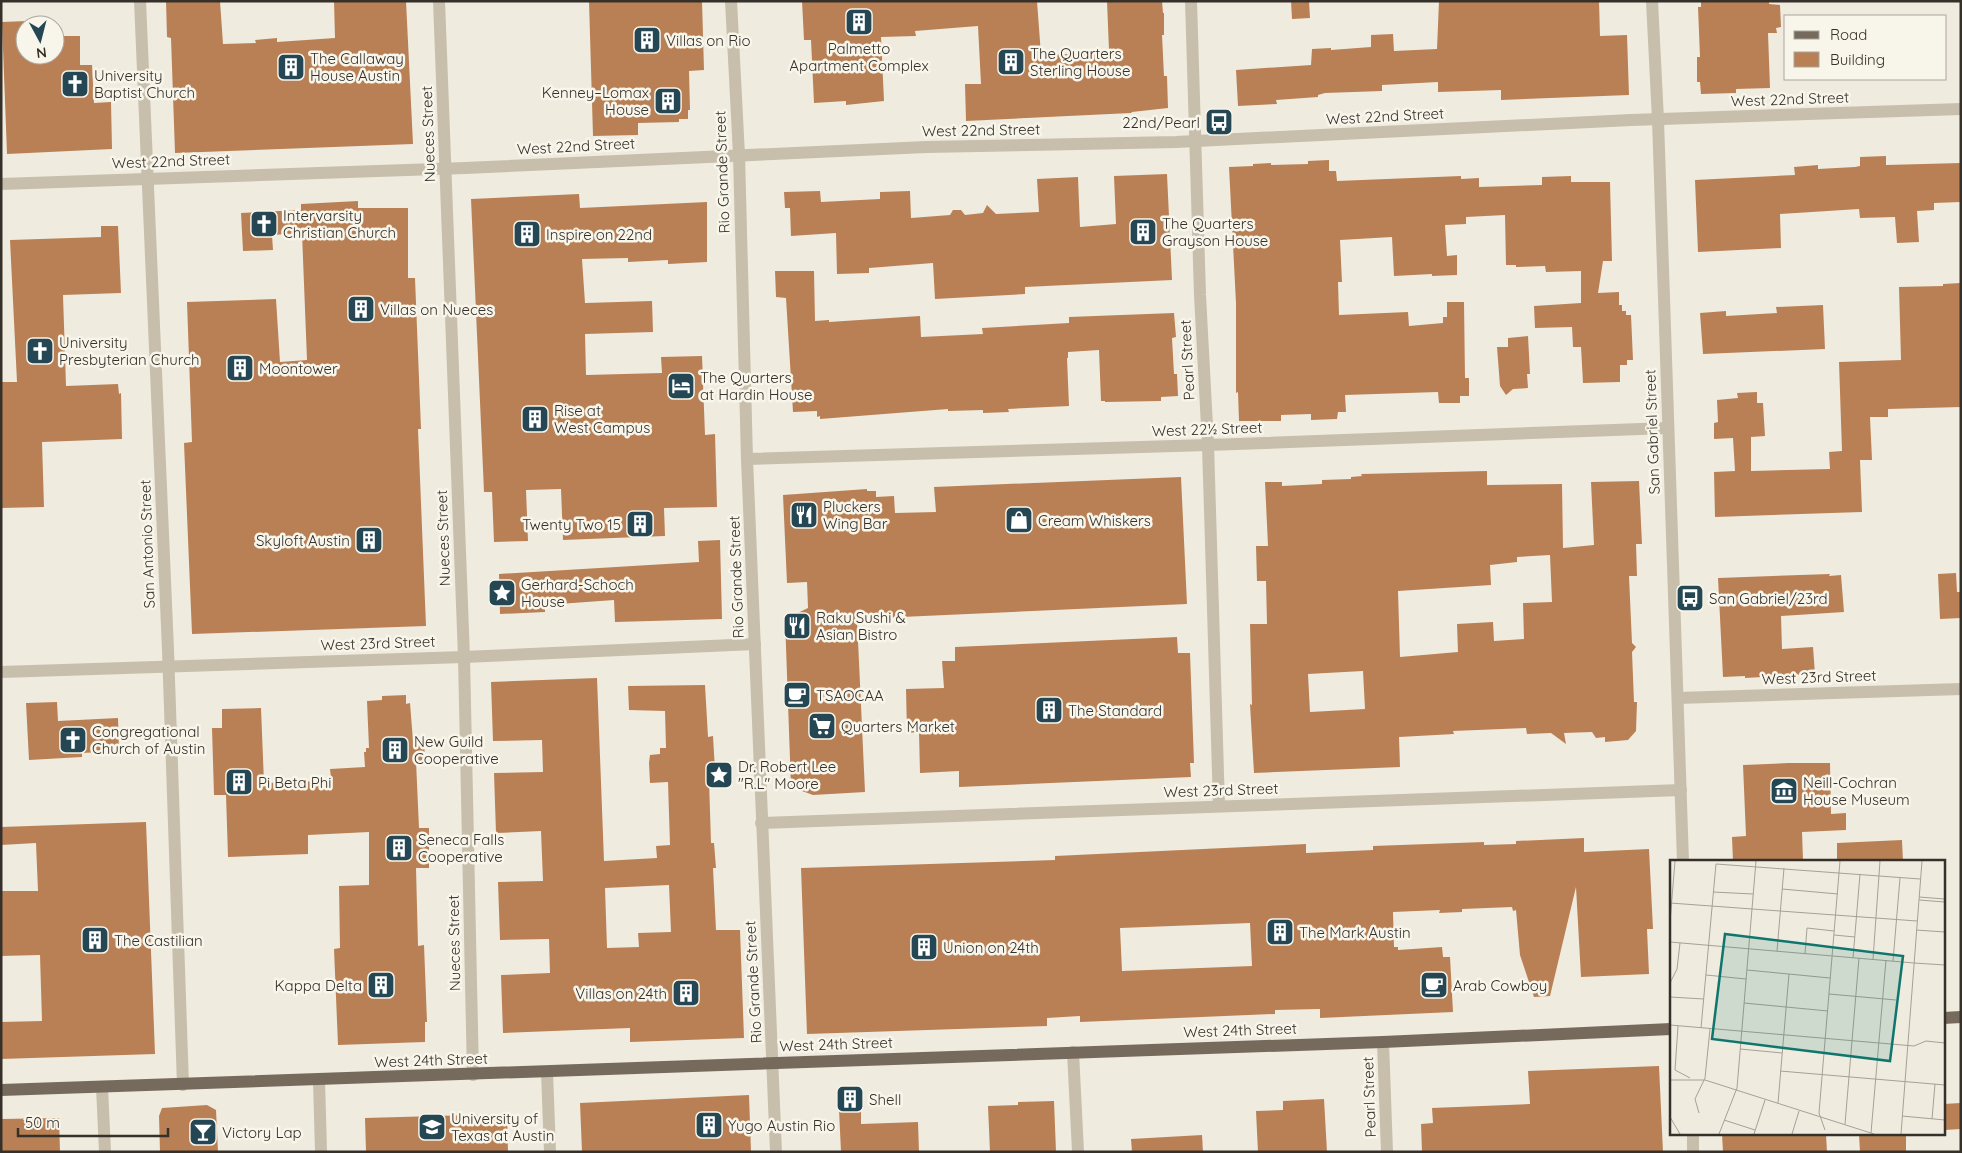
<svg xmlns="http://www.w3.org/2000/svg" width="1962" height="1153" viewBox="0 0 1962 1153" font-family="Quicksand,sans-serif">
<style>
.building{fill:#b98055;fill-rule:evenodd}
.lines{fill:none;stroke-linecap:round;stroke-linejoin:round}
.minor{stroke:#c7beac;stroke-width:12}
.major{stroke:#766a5d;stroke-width:12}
.labels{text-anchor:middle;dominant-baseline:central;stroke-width:5;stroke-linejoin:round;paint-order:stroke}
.poi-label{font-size:15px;fill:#36302a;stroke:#f8f5eb;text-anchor:start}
.street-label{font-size:15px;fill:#36302a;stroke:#f8f5eb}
.inset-road{fill:none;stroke:#a6a097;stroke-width:1}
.view{fill:#0f766e;fill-opacity:0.15;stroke:#0f766e;stroke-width:2.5}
.inset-edge{fill:none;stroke:#36302a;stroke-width:2.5}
</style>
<rect width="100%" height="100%" fill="#f0ebdf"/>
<g class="building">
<path d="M166,1H220L223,44L256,43L255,40L277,38V42L335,38L334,1H406L413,144L175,153L171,38L167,37Z"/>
<path d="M589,1H702L704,70L689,71L690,110H688V119H679V122L638,123V135L593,136Z"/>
<path d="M802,1H1037L1041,55L1104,53V50H1109L1107,1H1162L1163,13H1164V35H1162L1164,76H1167L1168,108L1132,112L1131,113L966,121L965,84H981L978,26L915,31L916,36L881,37L884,101L846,105V101L814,103L811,40H804Z"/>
<path d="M1291,1H1309L1310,18L1292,19Z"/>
<path d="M1439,1H1599L1600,36L1627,35L1629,95L1501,100V90L1438,92V82L1382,85V91L1325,93L1318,95V97L1276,100L1277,104L1238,106L1236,70L1311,65L1312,49L1331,48V50L1371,47V35L1393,34L1394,51L1437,49Z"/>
<path d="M1701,1H1769V4L1780,5L1781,27L1776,28L1777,33H1768L1770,88L1736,89V93L1701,94L1700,82H1697V57H1700L1698,7H1701Z"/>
<path d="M52,20V25H25V55H55V36H80V65H92L94,103L111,102L112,149L7,154L2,22Z"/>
<path d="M1886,156V165L1961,163V202L1934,203V210L1917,211L1919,242L1897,243L1895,217L1860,218L1859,209L1780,214L1781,248L1698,252L1695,180L1795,175L1794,167L1818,165V169L1855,167L1860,166V157Z"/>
<path d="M1329,160V171H1336L1337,181L1461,176V179L1479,178V187L1542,185V177L1571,176V182H1610L1612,261H1603L1598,293L1619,292V305H1622V311H1626V315H1631L1633,360H1627V365H1620V382L1583,383L1581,347H1573L1572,327L1535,328L1534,306L1581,303V271L1546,272L1545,266L1516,267V265H1506L1505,215L1466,217V224L1445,225L1447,256L1457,255V275L1432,276V274L1394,276L1392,237L1340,240L1342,282H1338L1339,315L1408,312L1409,326L1443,323V317H1447V302H1464L1465,378H1469V396H1460V403H1439L1438,392L1345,395L1346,412H1338L1337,419L1311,420V414L1281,415V421H1239L1238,392L1236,393V303L1229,167L1253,166V164L1271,163V165L1308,164V161Z"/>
<path d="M1167,174L1172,280L1025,287V294L935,299L933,263L869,268V273L837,274L836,233L791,236L790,208H785L784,192L820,191L821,202L880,199V192L910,191L911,218L950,215L953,210H961L965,215L983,213L987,205L996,214L1039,212L1037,179L1078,177L1080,227L1116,224L1114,176Z"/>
<path d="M579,194L580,208L707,202V262L668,264V260L628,262V258L582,259L585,303L652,301L653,332L585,334L586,375L662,373L661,357L702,356L705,435L715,434L717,507L664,508L665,536L563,540L561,489L526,490L528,541L494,542L492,492H484L471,199Z"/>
<path d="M358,201V208H408V278H415L421,429H418L426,626L192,634L184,443L192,442L187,302L276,299L280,362L307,360L302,233L272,235L273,250L243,251L241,213L301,210V204Z"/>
<path d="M101,226H118L121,293L63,295L66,386L118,384L119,394L121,393L122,439L42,442L44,507L1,508V382H17L10,240L101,237Z"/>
<path d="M775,271H814L815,321L829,320V322L920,316L921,337L983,334L982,328L1069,323V317L1174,313L1176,337L1172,338L1174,374H1177L1178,396L1161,397V401L1105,402V401H1101L1099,350L1068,352V358H1067L1069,406L1008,409L1009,412L983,413V410L948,411V409L820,419V416L817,417V411L793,412L786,298L776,297Z"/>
<path d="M1961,283V407L1888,409V417H1870L1872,460H1860L1862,512L1715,517L1714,472L1735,471L1733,438L1714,439V423L1718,422L1717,400L1738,398L1737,393L1757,392V403H1763L1765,436L1751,437V471L1830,469L1829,452L1842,451L1839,362L1901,360L1899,287L1943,286V284Z"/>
<path d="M1823,305L1825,349L1703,354L1700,313L1726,311V316L1777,313L1776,307Z"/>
<path d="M1528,336L1530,374H1527L1528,388L1513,389L1506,395L1500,386L1497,347H1508V338Z"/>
<path d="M1487,471V485L1562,484L1563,548L1594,545L1591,482L1639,481L1642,544H1636L1637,576H1629L1632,643L1636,647L1632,652L1634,702H1637L1636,731L1628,740L1605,742V737L1596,738L1592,732L1564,733L1566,744L1551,733L1527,734L1526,728L1453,731L1454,734L1399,737L1400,767L1254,773L1250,704L1252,705L1250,624H1267L1266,581H1257L1256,546H1268L1265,482H1282V486L1322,484V480L1351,479V477L1362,476L1361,474ZM1550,555L1552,602L1523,603L1524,639L1494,641L1493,622L1457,624L1458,652L1400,657L1398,591L1491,585L1490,565L1517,562V557ZM1363,671L1365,709L1310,712L1308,674Z"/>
<path d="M1181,477L1187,604L857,619L865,792L813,795L791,787L785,619L808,608L807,582L787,583L783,495L867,489V491H876V497L894,496L895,513L936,512L934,487Z"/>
<path d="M720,540L722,619L615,622L614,600L545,605V612L500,614L499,574L699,562L698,541Z"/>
<path d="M1956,573L1957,592H1961V618L1940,619L1938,574Z"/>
<path d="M1830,574L1829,576L1841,575L1844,612L1781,616L1782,649L1813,647L1815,674L1745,678V676L1723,677L1718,578Z"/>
<path d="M1177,637L1178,653H1190L1194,763H1190L1191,777L959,787V771L920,773L919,732L907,733L906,689L944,688L942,661H955V647Z"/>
<path d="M597,678L604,861L657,858L656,846L670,845L668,782L650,783L649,763L650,755L660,754V748H666L665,711L629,710L628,686L705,685L708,737L713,736L715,770H710L709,780L711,843H714L716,868H713L716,930H740L744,1038L630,1042V1028L503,1033L501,975L550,973L549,939L500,940L498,882L543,881L541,831L496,833L494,773L543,772L542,740L493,741L491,682ZM669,885L671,932L638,933L639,947L607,948L605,888Z"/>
<path d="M406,695V704L410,703L413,741L424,740L425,761H416L419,828H429V868H416L418,946L424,945L427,1022H425V1042L338,1045L334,949L340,948L339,886L369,885V832L308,835V854L228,857L226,795H214L212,728H222V709L261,708L264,783L326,781V778H331L330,769L365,767L364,752H366V748H369L367,701L382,700V696Z"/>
<path d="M57,702L58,721L118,718L119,751L82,753V757L29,760L26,703Z"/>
<path d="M1789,763H1830L1831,814L1846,813V830L1802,832L1803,860H1794V862H1733L1732,837L1746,836L1743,765Z"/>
<path d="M146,822L155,1054L1,1059V1022L42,1021L40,955L1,956V891H38L36,843L1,845V827Z"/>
<path d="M1584,838V852L1649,849L1653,929H1647L1649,974L1581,977L1576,887L1550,996L1534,997L1520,955L1516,910L1513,911L1512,907L1462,909V912L1439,913L1440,910L1393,912L1394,947H1398V950L1442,947L1443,957H1450L1453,1012L1320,1018V1009L1275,1010V1014L1080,1022V1016L1047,1018V1026L807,1034L801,868L1055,860V856L1306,844V853L1373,850V846L1484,842V845L1516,844V841ZM1250,923L1252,966L1122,971L1120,928Z"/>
<path d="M1902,840L1903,862H1837V843Z"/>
<path d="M1659,1066L1663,1152H1422L1421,1124L1433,1123L1432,1108L1530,1104L1528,1071Z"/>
<path d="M838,1088H861V1124L918,1122L919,1152H841Z"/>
<path d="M749,1095L751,1152H582L580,1103Z"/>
<path d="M1324,1099L1327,1152H1258L1256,1111L1283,1110V1101Z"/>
<path d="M1054,1101L1056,1152H990L988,1106L1018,1105V1102Z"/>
<path d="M1961,1103V1129L1944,1130L1943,1104Z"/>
<path d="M207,1105L216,1110L218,1152H160L159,1116L162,1108Z"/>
<path d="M507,1114L508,1152H366L365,1118Z"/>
<path d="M59,1118L60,1152H1V1119Z"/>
<path d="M1722,1134H1826L1827,1152H1723Z"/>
<path d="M1859,1134H1906V1152H1860Z"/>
<path d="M1202,1135L1203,1152H1132L1131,1139Z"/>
</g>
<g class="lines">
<g class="minor">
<path d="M140,1L168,650L183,1085"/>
<path d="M439,1L464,657L473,1075"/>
<path d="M731,1L739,155L747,459L776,1152"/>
<path d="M1191,1L1200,295L1208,445L1219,806"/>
<path d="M1652,1L1658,120L1683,862"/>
<path d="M1,184L465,168L926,147L1176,142L1631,120L1961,109"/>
<path d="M747,459L1208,445L1668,428"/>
<path d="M1,672L464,657L755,644"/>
<path d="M1678,698L1961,689"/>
<path d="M761,823L1681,790"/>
<path d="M1383,1042L1387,1152"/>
<path d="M1073,1052L1078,1152"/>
<path d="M547,1072L550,1152"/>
<path d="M319,1080L321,1152"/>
<path d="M102,1087L105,1152"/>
<path d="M1693,1134V1152"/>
</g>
<g class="major">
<path d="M1943,1018L1961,1017"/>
<path d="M1,1090L1383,1042L1671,1029"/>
</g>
</g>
<defs>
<symbol id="building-square" viewBox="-11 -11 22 22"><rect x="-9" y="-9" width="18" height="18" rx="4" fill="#244753" stroke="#f8f5eb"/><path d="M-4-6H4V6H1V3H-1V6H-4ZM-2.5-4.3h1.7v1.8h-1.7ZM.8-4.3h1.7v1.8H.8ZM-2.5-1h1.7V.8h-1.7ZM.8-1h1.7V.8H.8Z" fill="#fff"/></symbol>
<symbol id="church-square" viewBox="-11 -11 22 22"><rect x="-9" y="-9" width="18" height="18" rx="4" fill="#244753" stroke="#f8f5eb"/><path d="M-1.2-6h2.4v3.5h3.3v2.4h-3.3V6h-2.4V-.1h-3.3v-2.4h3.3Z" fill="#fff"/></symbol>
<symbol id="bus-square" viewBox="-11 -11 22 22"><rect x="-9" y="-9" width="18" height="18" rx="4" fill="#244753" stroke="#f8f5eb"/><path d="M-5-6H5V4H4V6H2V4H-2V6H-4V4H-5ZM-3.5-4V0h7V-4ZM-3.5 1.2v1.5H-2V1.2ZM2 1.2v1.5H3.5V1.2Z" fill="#fff"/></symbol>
<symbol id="hotel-square" viewBox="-11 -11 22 22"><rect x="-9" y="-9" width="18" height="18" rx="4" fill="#244753" stroke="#f8f5eb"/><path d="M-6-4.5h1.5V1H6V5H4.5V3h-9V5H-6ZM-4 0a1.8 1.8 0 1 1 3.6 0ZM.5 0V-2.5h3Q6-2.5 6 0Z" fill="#fff"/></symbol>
<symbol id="restaurant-square" viewBox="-11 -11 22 22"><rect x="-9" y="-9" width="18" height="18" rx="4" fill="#244753" stroke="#f8f5eb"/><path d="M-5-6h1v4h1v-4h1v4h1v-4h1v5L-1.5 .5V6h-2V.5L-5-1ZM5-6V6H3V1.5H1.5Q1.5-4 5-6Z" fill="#fff"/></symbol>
<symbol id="shop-square" viewBox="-11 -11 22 22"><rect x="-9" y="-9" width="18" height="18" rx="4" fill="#244753" stroke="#f8f5eb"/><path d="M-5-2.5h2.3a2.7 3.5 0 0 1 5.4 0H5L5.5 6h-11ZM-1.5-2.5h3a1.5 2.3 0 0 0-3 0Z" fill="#fff"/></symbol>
<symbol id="sight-square" viewBox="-11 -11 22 22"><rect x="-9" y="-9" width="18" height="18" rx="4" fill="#244753" stroke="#f8f5eb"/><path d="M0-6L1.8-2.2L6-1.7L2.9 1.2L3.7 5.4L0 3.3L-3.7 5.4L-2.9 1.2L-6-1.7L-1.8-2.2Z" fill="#fff"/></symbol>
<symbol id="cafe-square" viewBox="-11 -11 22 22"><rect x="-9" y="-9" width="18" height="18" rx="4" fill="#244753" stroke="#f8f5eb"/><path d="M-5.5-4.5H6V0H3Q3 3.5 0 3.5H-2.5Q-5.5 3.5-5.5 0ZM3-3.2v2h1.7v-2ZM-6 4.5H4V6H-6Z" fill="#fff"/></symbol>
<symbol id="supermarket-square" viewBox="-11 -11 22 22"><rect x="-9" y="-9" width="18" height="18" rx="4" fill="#244753" stroke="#f8f5eb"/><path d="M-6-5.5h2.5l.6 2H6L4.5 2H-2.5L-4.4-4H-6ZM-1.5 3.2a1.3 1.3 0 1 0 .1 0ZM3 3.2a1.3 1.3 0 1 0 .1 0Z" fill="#fff"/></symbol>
<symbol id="museum-square" viewBox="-11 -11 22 22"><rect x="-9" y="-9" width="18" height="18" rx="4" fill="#244753" stroke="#f8f5eb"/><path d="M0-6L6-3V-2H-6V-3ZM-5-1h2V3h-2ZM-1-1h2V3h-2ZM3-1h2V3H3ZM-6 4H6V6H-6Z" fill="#fff"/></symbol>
<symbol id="university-square" viewBox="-11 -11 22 22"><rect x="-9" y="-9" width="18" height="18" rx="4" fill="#244753" stroke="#f8f5eb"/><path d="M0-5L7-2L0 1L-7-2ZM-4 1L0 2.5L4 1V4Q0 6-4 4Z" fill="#fff"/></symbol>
<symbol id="bar-square" viewBox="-11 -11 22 22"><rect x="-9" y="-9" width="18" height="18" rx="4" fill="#244753" stroke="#f8f5eb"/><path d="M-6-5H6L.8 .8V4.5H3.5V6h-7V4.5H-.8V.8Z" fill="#fff"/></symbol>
</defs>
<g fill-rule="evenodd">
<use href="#building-square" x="843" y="6" width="32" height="32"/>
<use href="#building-square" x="631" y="24" width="32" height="32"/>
<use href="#building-square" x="995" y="46" width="32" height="32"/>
<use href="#building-square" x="275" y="51" width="32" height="32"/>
<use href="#church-square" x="59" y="68" width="32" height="32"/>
<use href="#building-square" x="652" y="85" width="32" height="32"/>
<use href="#bus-square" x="1203" y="106" width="32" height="32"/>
<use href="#church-square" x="248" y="208" width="32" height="32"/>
<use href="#building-square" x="1127" y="216" width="32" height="32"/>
<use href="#building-square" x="511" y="218" width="32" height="32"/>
<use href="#building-square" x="345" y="293" width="32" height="32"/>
<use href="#church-square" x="24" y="335" width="32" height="32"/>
<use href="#building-square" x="224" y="352" width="32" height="32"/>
<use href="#hotel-square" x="665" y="370" width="32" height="32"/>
<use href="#building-square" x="519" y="403" width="32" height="32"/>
<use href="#restaurant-square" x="788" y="499" width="32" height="32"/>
<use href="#shop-square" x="1003" y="504" width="32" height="32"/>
<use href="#building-square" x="624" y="508" width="32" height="32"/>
<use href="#building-square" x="353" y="524" width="32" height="32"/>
<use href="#sight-square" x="486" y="577" width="32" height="32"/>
<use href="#bus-square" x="1674" y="582" width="32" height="32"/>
<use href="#restaurant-square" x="781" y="610" width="32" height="32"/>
<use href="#cafe-square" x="781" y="679" width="32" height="32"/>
<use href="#building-square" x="1033" y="694" width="32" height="32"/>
<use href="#supermarket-square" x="806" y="710" width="32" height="32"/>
<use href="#church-square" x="57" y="724" width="32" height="32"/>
<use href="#building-square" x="379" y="734" width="32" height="32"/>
<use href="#sight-square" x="703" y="759" width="32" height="32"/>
<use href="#building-square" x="223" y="766" width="32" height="32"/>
<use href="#museum-square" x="1768" y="775" width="32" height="32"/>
<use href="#building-square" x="383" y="832" width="32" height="32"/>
<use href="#building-square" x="1264" y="916" width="32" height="32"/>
<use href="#building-square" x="79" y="924" width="32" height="32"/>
<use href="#building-square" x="908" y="931" width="32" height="32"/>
<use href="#building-square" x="365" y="969" width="32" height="32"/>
<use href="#cafe-square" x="1418" y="969" width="32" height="32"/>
<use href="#building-square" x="670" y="977" width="32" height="32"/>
<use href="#building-square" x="834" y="1083" width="32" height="32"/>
<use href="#building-square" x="693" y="1109" width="32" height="32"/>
<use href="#university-square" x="416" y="1111" width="32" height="32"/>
<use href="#bar-square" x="187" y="1116" width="32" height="32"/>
</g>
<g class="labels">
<g class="poi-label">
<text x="666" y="40">Villas on Rio</text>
<text x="859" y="48" text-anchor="middle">Palmetto<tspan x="859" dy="17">Apartment Complex</tspan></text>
<text x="1030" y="53">The Quarters<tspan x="1030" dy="17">Sterling House</tspan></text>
<text x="310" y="58">The Callaway<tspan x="310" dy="17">House Austin</tspan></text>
<text x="94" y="75">University<tspan x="94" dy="17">Baptist Church</tspan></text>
<text x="649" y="92" text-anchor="end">Kenney–Lomax<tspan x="649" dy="17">House</tspan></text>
<text x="1200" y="122" text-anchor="end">22nd/Pearl</text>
<text x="283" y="215">Intervarsity<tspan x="283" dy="17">Christian Church</tspan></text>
<text x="1162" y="223">The Quarters<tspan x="1162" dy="17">Grayson House</tspan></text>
<text x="546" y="234">Inspire on 22nd</text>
<text x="380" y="309">Villas on Nueces</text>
<text x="59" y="342">University<tspan x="59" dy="17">Presbyterian Church</tspan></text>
<text x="259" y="368">Moontower</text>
<text x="700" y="377">The Quarters<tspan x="700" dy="17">at Hardin House</tspan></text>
<text x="554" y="410">Rise at<tspan x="554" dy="17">West Campus</tspan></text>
<text x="823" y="506">Pluckers<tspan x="823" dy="17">Wing Bar</tspan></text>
<text x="1038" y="520">Cream Whiskers</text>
<text x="621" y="524" text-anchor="end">Twenty Two 15</text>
<text x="350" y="540" text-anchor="end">Skyloft Austin</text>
<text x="521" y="584">Gerhard-Schoch<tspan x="521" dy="17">House</tspan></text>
<text x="1709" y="598">San Gabriel/23rd</text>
<text x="816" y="617">Raku Sushi &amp;<tspan x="816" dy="17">Asian Bistro</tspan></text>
<text x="816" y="695">TSAOCAA</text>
<text x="1068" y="710">The Standard</text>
<text x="841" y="726">Quarters Market</text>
<text x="92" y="731">Congregational<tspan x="92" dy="17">Church of Austin</tspan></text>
<text x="414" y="741">New Guild<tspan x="414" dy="17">Cooperative</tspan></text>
<text x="738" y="766">Dr. Robert Lee<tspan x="738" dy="17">"R.L" Moore</tspan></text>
<text x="258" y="782">Pi Beta Phi</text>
<text x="1803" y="782">Neill-Cochran<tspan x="1803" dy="17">House Museum</tspan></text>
<text x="418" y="839">Seneca Falls<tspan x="418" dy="17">Cooperative</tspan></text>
<text x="1299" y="932">The Mark Austin</text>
<text x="114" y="940">The Castilian</text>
<text x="943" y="947">Union on 24th</text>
<text x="362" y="985" text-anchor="end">Kappa Delta</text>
<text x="1453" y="985">Arab Cowboy</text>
<text x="667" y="993" text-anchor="end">Villas on 24th</text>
<text x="869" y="1099">Shell</text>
<text x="451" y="1118">University of<tspan x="451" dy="17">Texas at Austin</tspan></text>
<text x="728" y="1125">Yugo Austin Rio</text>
<text x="222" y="1132">Victory Lap</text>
</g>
<g class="street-label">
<text transform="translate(1790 99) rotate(-2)">West 22nd Street</text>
<text transform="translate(1385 116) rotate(-3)">West 22nd Street</text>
<text transform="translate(981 130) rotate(-1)">West 22nd Street</text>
<text transform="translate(428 134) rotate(-92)">Nueces Street</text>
<text transform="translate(576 146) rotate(-3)">West 22nd Street</text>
<text transform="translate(171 161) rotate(-2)">West 22nd Street</text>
<text transform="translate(722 172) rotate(-92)">Rio Grande Street</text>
<text transform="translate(1187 360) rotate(-93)">Pearl Street</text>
<text transform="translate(1207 429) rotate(-2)">West 22½ Street</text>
<text transform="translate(1652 432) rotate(-92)">San Gabriel Street</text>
<text transform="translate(443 538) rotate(-92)">Nueces Street</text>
<text transform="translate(147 544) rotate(-92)">San Antonio Street</text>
<text transform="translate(736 577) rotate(-92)">Rio Grande Street</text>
<text transform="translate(378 643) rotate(-2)">West 23rd Street</text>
<text transform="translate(1819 677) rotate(-2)">West 23rd Street</text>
<text transform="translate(1221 790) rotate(-2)">West 23rd Street</text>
<text transform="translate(454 943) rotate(-91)">Nueces Street</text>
<text transform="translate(753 982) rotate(-93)">Rio Grande Street</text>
<text transform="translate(1240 1030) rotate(-2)">West 24th Street</text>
<text transform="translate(836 1044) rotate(-2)">West 24th Street</text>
<text transform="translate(431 1060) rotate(-2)">West 24th Street</text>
<text transform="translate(1369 1097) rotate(-92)">Pearl Street</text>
</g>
</g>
<g transform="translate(1670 860)">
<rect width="275" height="275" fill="#f0ebdf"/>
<path class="inset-road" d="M112,29L168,34M43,32L83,34M249,37L275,39M249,40L275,42M0,43L247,61M0,62L5,1M246,70L275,72M164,75L185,77M0,82L244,103M275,87V116M107,91L114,8M135,94L137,68L164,71M183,98L190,14M203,99L210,1M223,101L230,18M244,103L275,105M77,110L160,118M36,115L76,119M0,123L7,109L10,83M159,134L226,140M0,137L34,139M74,143L158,151M0,165L244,186L256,181L275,183M8,166L5,210L20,218M31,168L46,4L250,19M70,189L112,193M110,211L275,225M0,220H35L204,274M108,243L119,114M29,253L25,239L35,218L40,169M232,256L275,260M0,257L10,274M262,259L265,224M54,260L85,270M175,264L189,98M155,270L149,253L170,1M201,273L216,100M49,274L67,228L86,1M84,274L95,240M122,274L129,251M231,274L252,1"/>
<path class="view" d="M55,74L233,96L220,201L42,179Z"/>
<rect width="275" height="275" class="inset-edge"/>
</g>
<rect width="1962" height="1153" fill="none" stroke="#36302a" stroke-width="5"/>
<rect x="1784" y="15" width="162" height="65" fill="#f8f5eb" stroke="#aaa69e"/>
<rect x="1794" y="31" width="25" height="8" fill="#766a5d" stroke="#aaa69e"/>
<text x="1830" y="40" font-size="15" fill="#36302a">Road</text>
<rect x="1794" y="52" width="25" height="15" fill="#b98055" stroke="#aaa69e"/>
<text x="1830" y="65" font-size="15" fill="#36302a">Building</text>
<g transform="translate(40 40) rotate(173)"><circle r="24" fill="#f8f5eb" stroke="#aaa69e"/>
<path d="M0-4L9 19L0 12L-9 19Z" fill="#244753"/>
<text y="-8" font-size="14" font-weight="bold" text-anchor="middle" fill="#36302a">N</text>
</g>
<path d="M18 1128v8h150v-8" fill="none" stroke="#36302a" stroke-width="2.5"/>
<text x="25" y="1128" font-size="15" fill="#36302a" stroke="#f8f5eb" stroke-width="4" paint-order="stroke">50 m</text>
</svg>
